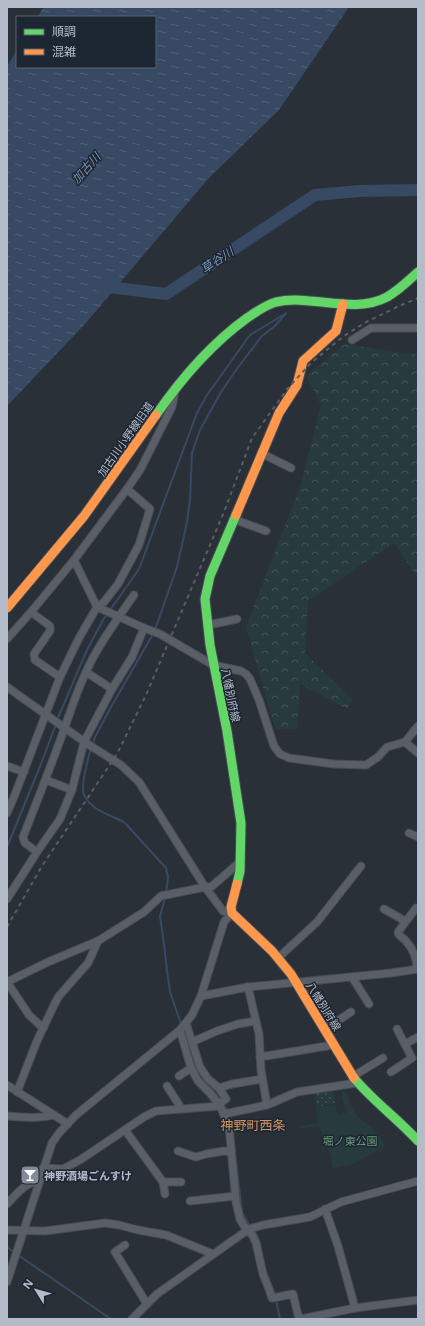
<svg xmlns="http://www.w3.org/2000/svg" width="425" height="1326" viewBox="0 0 425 1326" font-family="'Noto Sans','Noto Sans JP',sans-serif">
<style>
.grass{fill:url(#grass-dots)}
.forest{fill:url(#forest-crowns)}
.green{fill:#273a3e}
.water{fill:url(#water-ripples)}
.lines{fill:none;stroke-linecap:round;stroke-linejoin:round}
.stream{stroke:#384963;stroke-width:2}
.river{stroke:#384963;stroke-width:12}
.street-casing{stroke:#484c53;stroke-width:9}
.fast-casing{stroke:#484c53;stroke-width:11}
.slow-casing{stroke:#484c53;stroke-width:11}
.street{stroke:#5a5e66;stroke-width:7}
.fast{stroke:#63d668;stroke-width:9}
.slow{stroke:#ff974d;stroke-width:9}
.rail{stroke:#595d64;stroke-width:2;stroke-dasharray:4 4;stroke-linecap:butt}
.labels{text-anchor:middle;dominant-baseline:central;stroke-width:3;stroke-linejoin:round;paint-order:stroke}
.street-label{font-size:11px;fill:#b4bcc9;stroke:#1d2633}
.park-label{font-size:11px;fill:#6b9a76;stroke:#1d2633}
.poi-label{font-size:11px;font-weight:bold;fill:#b4bcc9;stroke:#1d2633;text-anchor:start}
.water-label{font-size:12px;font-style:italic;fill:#7c92b1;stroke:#1d2633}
.quarter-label{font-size:13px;fill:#d59563;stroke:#1d2633}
</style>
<defs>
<pattern id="grass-dots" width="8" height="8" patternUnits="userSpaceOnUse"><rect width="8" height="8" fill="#273a3e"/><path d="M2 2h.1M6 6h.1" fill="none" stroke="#445559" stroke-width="1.8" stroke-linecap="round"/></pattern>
<pattern id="forest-crowns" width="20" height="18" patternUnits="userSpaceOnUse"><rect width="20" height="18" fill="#273a3e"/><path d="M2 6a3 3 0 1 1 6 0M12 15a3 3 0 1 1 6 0" fill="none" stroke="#445559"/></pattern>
<pattern id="water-ripples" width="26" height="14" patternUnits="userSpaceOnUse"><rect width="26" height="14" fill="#384963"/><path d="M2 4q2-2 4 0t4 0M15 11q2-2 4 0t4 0" fill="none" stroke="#526178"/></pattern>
</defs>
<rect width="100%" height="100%" fill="#2a3038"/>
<path class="grass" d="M332,1088L335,1104L316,1107L314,1092Z"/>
<path class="forest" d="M344,344L418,355V578L394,543L308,601L305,653L353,700L347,709L300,684L297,729H275L246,627L301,484L321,405L306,376Z"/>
<path class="green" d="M341,1090L348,1094L350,1103L357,1116L372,1128L381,1138L385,1147L353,1164L333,1168L328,1145H326L324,1135H322L319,1126L301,1129L300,1126L319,1122L316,1108L335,1104L338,1115L346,1113Z"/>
<path class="water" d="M44,7H349L279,110L207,180L85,324L7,406V66L17,50V67H155V17H37Z"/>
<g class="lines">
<g class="stream">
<path d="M155,630L177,567L187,522L190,500L192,453L200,430L221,392L236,370L262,336L275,326L286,313"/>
<path d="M57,720L87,650L103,620L139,569L197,413L207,395L250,335L283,315"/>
<path d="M93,744L95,737L111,707L153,634"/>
<path d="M91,748C88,759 80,785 84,795C86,800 92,806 97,809C106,815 116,817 125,823L166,868L168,877L166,894"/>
<path d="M7,847L41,764L56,724"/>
<path d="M165,898L160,916L164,944L167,971L170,992L181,1024"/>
<path d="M183,1028L190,1051"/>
<path d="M191,1057L197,1072"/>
<path d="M202,1080L211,1087L221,1100"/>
<path d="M223,1104L228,1111L231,1124"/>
<path d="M233,1136L242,1212L250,1227"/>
<path d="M257,1237L260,1242L262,1256"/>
<path d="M7,1247L14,1252"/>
<path d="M18,1255L111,1319"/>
<path d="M266,1272L275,1295"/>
<path d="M276,1300L280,1319"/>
</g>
<path class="river" d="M100,286L166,294L315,195L360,191L418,190"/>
<defs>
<g id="street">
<path d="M352,340L371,328H418"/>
<path d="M261,453L291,468"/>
<path d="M233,519L266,531"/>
<path d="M74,560L97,607L144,628L160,634L213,665L241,671L246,674L250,679L259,700L274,746L280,754L289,758L334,764L366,765L378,757L387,747L405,742L418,726"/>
<path d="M31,612L50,626V631L34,654L35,660L60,677"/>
<path d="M208,625L237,619"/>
<path d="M7,639L31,612L74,560L127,489L140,470L172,407L175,391"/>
<path d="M86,672L112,689"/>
<path d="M7,687L86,743L121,765L139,782L205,887L223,911L232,913L224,922L201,996L192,1015L180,1030L76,1115L59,1133L52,1143L7,1282"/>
<path d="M405,742L418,753"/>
<path d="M7,766L24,772"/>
<path d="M46,780L72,790"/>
<path d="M7,813L14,797L60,677L79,638L97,607L104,602L118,584L139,545L150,509L127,489"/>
<path d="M409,833L418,837"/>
<path d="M37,852L25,843L23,837C36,804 49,771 61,738C69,716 76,693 86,672C97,647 118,618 134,595"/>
<path d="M7,899L37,852L60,819L72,790L84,742L112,689L132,657L144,628"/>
<path d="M416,908L398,932C399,937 403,937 406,941C413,949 417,959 417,969"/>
<path d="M384,909L405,921"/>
<path d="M278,958L317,922L361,866"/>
<path d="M352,977L369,1004"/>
<path d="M248,987L259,1034L261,1070L267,1105"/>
<path d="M201,996L248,987L391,973L418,969"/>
<path d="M186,1023L200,1067L208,1079L219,1088L226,1099L219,1104"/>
<path d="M43,1028L29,1015L7,982L48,962L98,941L144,912L161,896L205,887H211L240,862"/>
<path d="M180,1030L191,1068L198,1081L210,1093L220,1106L229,1126L236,1202L240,1219L244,1226L253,1236L256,1243L263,1274L269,1289L272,1298L293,1294L298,1315L301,1319"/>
<path d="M324,1030L351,1012"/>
<path d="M192,1042L217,1031L238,1024L256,1021"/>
<path d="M405,1044L418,1037"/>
<path d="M260,1057L333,1045"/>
<path d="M391,1072L412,1058L397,1029"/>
<path d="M179,1076L191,1068"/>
<path d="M352,1077L383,1058"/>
<path d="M7,1085L68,1124"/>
<path d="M167,1086L181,1108"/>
<path d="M219,1088L232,1084L262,1079"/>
<path d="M17,1092L37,1041L55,1003L59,996L88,963L98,941"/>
<path d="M224,1114L267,1105L297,1092L357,1083"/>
<path d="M7,1116C23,1117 38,1119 54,1115"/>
<path d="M125,1130L163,1182H181"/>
<path d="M178,1151L196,1157L206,1154L224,1151L231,1152"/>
<path d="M43,1168L63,1169L80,1160L144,1117L156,1111L220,1106"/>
<path d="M163,1182L165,1194"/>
<path d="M190,1201L235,1196"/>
<path d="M7,1204C17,1194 24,1183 39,1181"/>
<path d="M325,1209L338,1246L355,1308L418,1300"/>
<path d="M7,1230L45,1231L105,1223L119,1225L138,1230L166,1235L213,1254"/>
<path d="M125,1245L115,1252L147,1304"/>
<path d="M132,1319L157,1294L249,1229L263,1225L310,1217L341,1202L418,1181"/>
<path d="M301,1319L355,1308"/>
</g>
<g id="fast">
<path d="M156,415C181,379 211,344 247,318C256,312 265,305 276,302C312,294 353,315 387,297C399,290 408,281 418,272"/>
<path d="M236,515L210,576L205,599L210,645L227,731L241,823L240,871L237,884"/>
<path d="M354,1078C373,1101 398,1119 418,1141"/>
</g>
<g id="slow">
<path d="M236,515L279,413L297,385L303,361L336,331L343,304"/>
<path d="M7,608L84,516L156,415"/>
<path d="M237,884L231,907L232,913L272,951L291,974L354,1078"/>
</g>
</defs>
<use href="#street" class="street-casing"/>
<use href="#fast" class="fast-casing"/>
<use href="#slow" class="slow-casing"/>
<use href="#street" class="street"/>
<use href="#fast" class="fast"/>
<use href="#slow" class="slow"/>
<path class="rail" d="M7,927L42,866L117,754L146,695L224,512L252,438L288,388L312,362L344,336L366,322L397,307L418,298"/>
</g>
<defs>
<symbol id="bar-square" viewBox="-11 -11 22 22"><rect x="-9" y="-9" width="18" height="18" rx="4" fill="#848b96" stroke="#1d2633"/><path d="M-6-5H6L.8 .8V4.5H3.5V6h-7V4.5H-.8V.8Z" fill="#fff"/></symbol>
</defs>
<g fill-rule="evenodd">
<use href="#bar-square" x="19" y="1164" width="22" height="22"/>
</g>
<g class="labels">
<g class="street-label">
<text transform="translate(125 439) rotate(-55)">加古川小野線旧道</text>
<text transform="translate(231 695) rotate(78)">八幡別府線</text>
<text transform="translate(324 1006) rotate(58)">八幡別府線</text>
</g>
<g class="park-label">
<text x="350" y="1140">堀ノ東公園</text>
</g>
<g class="poi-label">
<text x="44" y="1175">神野酒場ごんすけ</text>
</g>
<g class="water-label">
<text transform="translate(86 168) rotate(-48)">加古川</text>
<text transform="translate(217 260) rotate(-34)">草谷川</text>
</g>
<g class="quarter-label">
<text x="253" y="1125">神野町西条</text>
</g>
</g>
<rect width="425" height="1326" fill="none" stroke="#b4bcc9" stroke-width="16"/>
<rect x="16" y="16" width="140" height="52" fill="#1d2633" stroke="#59626f"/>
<rect x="24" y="29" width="20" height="6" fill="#63d668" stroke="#59626f"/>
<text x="52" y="36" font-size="12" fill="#b4bcc9">順調</text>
<rect x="24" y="49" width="20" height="6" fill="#ff974d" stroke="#59626f"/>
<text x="52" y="56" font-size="12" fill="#b4bcc9">混雑</text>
<g transform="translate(36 1290) rotate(307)" stroke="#1d2633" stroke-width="3" paint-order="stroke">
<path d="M0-3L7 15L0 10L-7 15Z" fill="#b4bcc9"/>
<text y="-6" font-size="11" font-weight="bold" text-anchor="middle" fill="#b4bcc9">N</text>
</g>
</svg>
